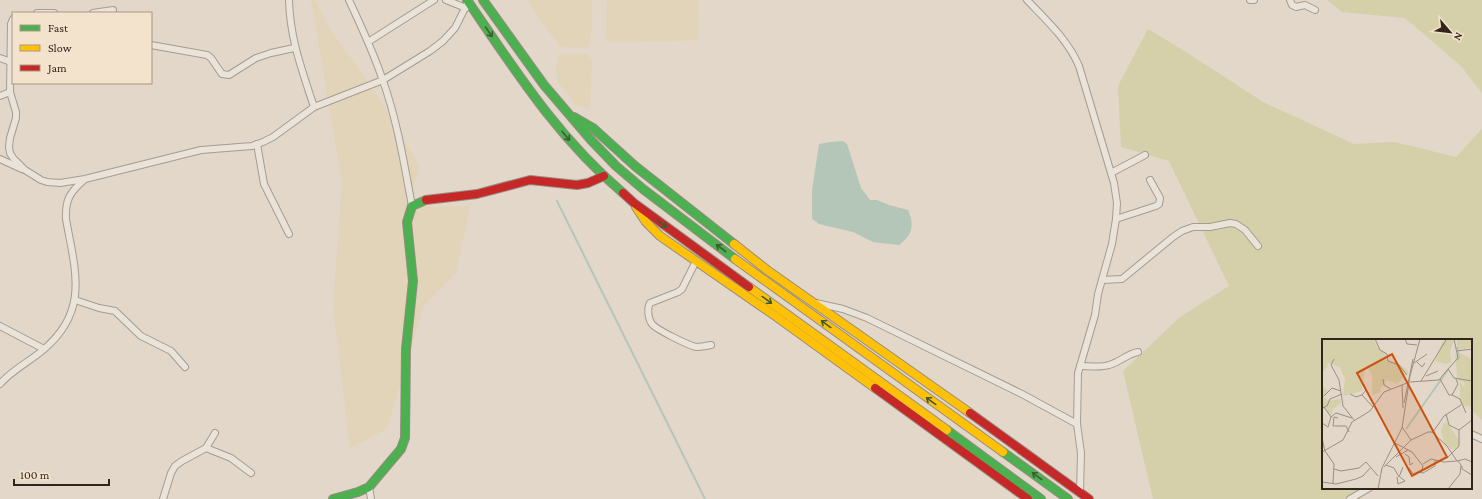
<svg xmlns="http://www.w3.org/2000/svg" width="1482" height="499" viewBox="0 0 1482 499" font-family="'Crimson Pro',serif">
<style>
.farmland{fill:#e2d4b8}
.green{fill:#d5cfaa}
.water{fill:#b4c6b8}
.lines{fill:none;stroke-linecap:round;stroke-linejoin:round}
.stream{stroke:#b4c6b8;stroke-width:2}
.street-casing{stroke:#a69c92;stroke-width:8}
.fast-casing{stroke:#968c82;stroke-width:10}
.slow-casing{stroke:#968c82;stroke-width:10}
.jam-casing{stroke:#968c82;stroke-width:10}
.street{stroke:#eae3d9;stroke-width:6}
.fast{stroke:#4caf50;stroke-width:8}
.slow{stroke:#ffc107;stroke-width:8}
.jam{stroke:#c62828;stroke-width:8}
.oneway{stroke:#3d5c30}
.inset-river{fill:none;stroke:#b4c6b8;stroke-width:2}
.inset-road{fill:none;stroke:#9c8f83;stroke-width:1}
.view{fill:#cd510e;fill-opacity:0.15;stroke:#cd510e;stroke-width:2}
.inset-edge{fill:none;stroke:#33241b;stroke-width:2}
</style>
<rect width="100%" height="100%" fill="#e2d7c8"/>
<g class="farmland">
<path d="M311,0H315L328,26L378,96L419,166L408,207L470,206L456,273L424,305L387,429L350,448L333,308L342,182Z"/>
<path d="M527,0H592V23L590,45L585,48L560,47Z"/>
<path d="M607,0H699L698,40L610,43L606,38Z"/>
<path d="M567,53L587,54L592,60L590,109L576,105L558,82L556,69L558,55Z"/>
</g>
<g class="green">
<path d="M1327,0H1482V93L1461,66L1405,18L1342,12Z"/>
<path d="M1148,29L1186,52L1263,102L1354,144L1394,142L1456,157L1482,129V420L1471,410V340H1323V488H1371L1360,499H1153L1123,371L1180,317L1229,286L1169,161L1121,147L1118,86Z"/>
</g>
<path class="water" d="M843,141L847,144L861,188L870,200H877L889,205L908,210C915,226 912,235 899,245L873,242L853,232L827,226L819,224L812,219V190L819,144L830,142Z"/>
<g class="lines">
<path class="stream" d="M557,201L705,499"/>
<defs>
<g id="street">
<path d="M289,0C290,39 302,70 314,107"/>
<path d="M349,0C361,26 373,51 382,78C397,119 404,163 412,206"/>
<path d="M446,0L466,8"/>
<path d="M1027,0C1047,21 1068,40 1079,66L1114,183L1117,203L1116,219L1112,244L1098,294L1095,315L1078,373L1077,424L1081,453L1080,492"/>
<path d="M1250,0H1254"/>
<path d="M1290,0L1292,5L1296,7L1305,5L1315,10"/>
<path d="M37,13H54"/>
<path d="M93,13L113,10"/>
<path d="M13,19L11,24L10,92L16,112V118L10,138L9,147L10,153L13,158L25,170L41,180L47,182L60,183L85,179L201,150L252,146L263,142L273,137L314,107L383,80L430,51L443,41L455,28L468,2"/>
<path d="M368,42L434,0"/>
<path d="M151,45L207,55L211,58L222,74L229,75L256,58L271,53L294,48"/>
<path d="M0,58L11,62"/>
<path d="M0,96L10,92"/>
<path d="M257,144L264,184L289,234"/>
<path d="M0,159L22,169"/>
<path d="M1111,173L1145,155"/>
<path d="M1116,219L1156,206L1159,204L1160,198L1150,180"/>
<path d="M696,261L682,289L678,292L650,303C647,308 648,319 652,324C657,330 688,345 696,347C701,347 706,346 711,345"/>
<path d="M1102,280L1122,279L1173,237L1182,231L1193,227H1210L1230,223L1236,224L1245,230L1258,246"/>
<path d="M75,300L99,308L115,311L141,336L171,351L185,367"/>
<path d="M816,303L843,309L867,318L1022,394L1077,424"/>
<path d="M0,326L44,349"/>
<path d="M1080,366C1089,366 1100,368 1109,365C1120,362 1127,354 1138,352"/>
<path d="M0,384C12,370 29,362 43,350C90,311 75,270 66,219C65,200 70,192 84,180"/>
<path d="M1471,434L1482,439"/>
<path d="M206,448L231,458L251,473"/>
<path d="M369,487L371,499"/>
<path d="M163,499L171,473L175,466L182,461L206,448L215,433"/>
<path d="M1350,499L1369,488"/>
</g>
<g id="fast">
<path d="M467,0C515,70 557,137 623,193"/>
<path d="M483,0L544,85L591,140L616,166L643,189L735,259"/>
<path d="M574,117L593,128L635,166L734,244"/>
<path d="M947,430L1041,499"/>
<path d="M1003,452L1068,499"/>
<path d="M333,499L358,492L369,487L401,449L405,438L406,349L413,281L407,222L412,206L426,200"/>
</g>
<g id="slow">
<path d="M636,207L646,222L660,236L774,315L875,388"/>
<path d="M734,244L767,270L970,413"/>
<path d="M735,259L1003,452"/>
<path d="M749,287L947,430"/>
</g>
<g id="jam">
<path d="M623,193L634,203L749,287"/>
<path d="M426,200L477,194L530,180L577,185L588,183L604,176"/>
<path d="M875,388L1028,499"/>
<path d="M970,413L1089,499"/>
</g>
</defs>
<use href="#street" class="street-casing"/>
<use href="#fast" class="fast-casing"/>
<use href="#slow" class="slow-casing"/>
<use href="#jam" class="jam-casing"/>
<use href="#street" class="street"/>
<use href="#fast" class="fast"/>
<use href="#slow" class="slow"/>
<use href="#jam" class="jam"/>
</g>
<defs><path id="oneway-shaft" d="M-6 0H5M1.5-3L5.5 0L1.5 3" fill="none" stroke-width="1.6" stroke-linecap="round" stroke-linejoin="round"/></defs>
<g class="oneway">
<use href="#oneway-shaft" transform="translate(489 32) rotate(55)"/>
<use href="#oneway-shaft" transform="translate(566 136) rotate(50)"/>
<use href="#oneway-shaft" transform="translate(662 224) rotate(36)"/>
<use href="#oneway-shaft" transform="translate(721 248) rotate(-143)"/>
<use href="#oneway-shaft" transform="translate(767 300) rotate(36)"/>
<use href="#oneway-shaft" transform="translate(826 324) rotate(-144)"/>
<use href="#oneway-shaft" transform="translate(931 401) rotate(-144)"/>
<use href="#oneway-shaft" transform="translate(1037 476) rotate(-144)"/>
</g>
<g transform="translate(1322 339)">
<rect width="150" height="150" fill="#e2d7c8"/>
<path d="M0,0H51L56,9L64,14V21L76,24L87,33L75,45L65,41L58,50L59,53L50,56V37L47,30L43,29L40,52L21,57L23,40L18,28L7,24L3,26H6L4,30L0,33ZM125,0L132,1L128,12L129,23L124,25L113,22L120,4ZM150,0V7L147,9L137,11L135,8V0ZM138,14L150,20V44H143H150V68L138,66V42L143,50L142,43L136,41L135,37L133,16ZM0,47L6,52L2,58L6,62L18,60L19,64L11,70L9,77L3,69L0,71ZM125,83L138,103L135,110H129L122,103L119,92L121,86Z" fill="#d5cfaa"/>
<path class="inset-river" d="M135,8L137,18L135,21M84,90L126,31"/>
<path class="inset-road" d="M53,0L58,11L65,15L66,22L77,26L85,36M83,0L85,5L95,6M135,12L150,10M12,20L9,26L17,41L21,67L32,81M95,23L100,28L103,24M92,24L105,15M126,30L136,19L132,0M104,37L116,32M61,40L62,46L69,50M118,40L127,56H130M134,40L136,45L130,56L138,60L144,74M99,42L124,1M88,43L117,41L126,30L132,39L150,42M80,46L81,69M28,55L34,58L40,56L44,51L42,45M40,56L51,68M2,57L10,49L19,52M82,64L91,20M2,68L9,78M0,69L5,67L8,60L20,55M124,75L127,86L137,91M16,79L12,78L11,87H24L27,93M0,84L6,88L9,78L14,74L30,79M80,88L89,101L106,93H110L125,107L135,122L143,120L150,123M111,93L122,77L139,66M0,99L3,112L12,125L11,144M73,104L90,113L101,127L100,131L91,135L87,129M0,113L21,101L30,83L48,72L62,53L85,44M83,115L87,118L88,126L91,124M74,118L86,111M126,118L137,107V91L150,81M101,125L109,120L122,123L135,122M64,126L72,129L77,138L81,128M140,127V130L150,136M62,128L89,101M12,130L19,132L37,129L44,123L56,137M96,133L101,134L113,127V121M75,138L76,145L83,142L78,138M0,143L14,145L34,140L41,137L48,129M56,150L60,129L80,89L88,37L98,0M126,150L138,135L139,126L136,122"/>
<path class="view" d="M70,15L125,118L90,137L35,34Z"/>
<rect width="150" height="150" class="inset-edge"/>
</g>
<rect x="12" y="12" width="140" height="72" fill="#f4e3cc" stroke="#a79785"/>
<rect x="20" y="25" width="20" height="6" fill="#4caf50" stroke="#a79785"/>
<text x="48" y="32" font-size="12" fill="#33241b">Fast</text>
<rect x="20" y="45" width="20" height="6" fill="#ffc107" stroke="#a79785"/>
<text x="48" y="52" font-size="12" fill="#33241b">Slow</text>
<rect x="20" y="65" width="20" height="6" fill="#c62828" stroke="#a79785"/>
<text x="48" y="72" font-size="12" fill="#33241b">Jam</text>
<g transform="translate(1450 32) rotate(118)" stroke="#f4e3cc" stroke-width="3" paint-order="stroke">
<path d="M0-3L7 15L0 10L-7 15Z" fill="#33241b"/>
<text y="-6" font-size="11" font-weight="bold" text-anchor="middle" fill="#33241b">N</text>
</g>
<path d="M14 479v6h95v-6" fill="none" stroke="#33241b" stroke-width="2"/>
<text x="20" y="479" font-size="12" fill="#33241b" stroke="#f4e3cc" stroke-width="3" paint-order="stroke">100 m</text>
</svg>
